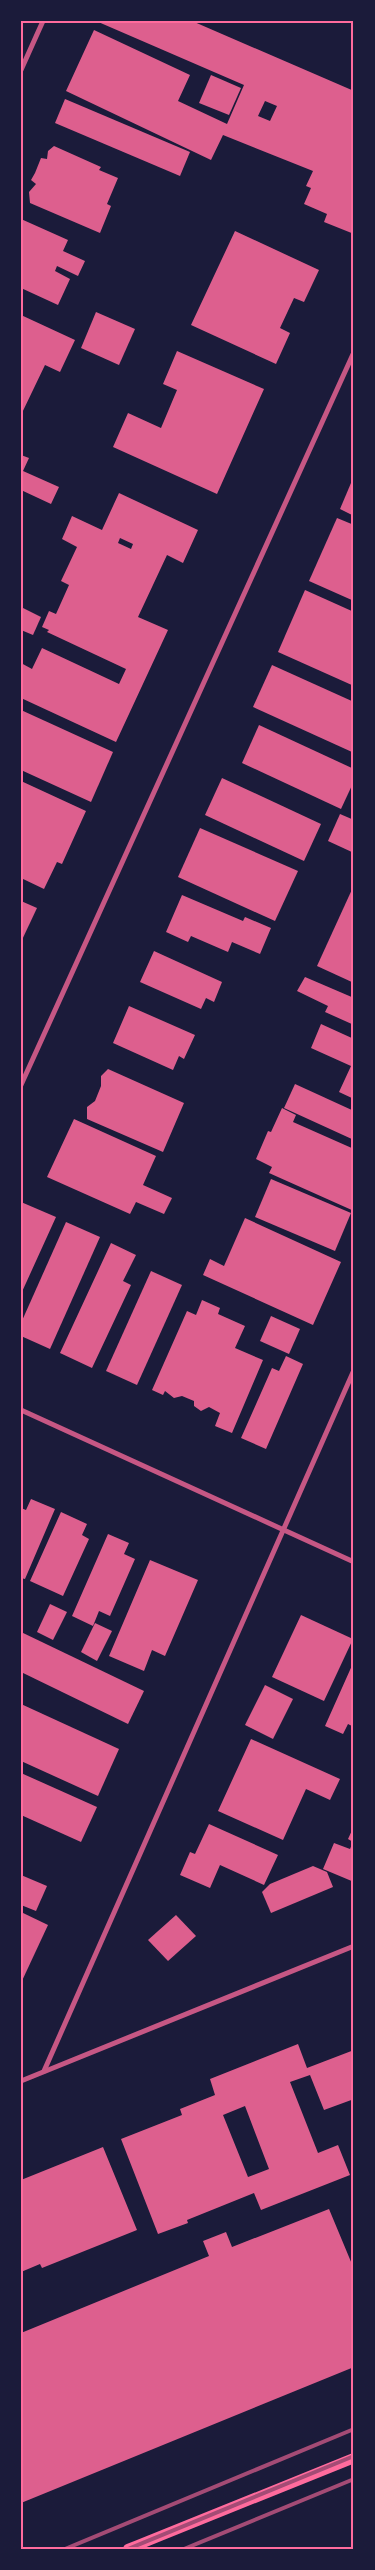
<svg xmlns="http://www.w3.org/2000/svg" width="375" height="2570" viewBox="0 0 375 2570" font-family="'Golos Text',sans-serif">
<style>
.building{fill:#dd5f8e;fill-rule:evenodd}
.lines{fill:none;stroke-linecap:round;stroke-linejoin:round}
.minor{stroke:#c65784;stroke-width:5}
.secondary{stroke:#ff6b9d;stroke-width:10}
.rail{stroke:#a44b75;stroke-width:4}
.neatline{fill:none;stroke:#ff6b9d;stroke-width:2}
</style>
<rect width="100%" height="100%" fill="#1b1b3a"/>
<g class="building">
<path d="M96,21H192L354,91V234L324,222L327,214L304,204L311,188L306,186L313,171L223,135L211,160L66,91L94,30L190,75L178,101L227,124L244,85ZM265,101L277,106L270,121L258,116Z"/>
<path d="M211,75L241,88L229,115L199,103Z"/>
<path d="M65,99L190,152L180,176L55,123Z"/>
<path d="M54,146L101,167L99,170L118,178L107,204L111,206L100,233L30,203L29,192L36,184L31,180L35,173L41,158L47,159L48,151Z"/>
<path d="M21,219L68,240L63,251L85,261L78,276L57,266L55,271L70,279L58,305L21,288Z"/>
<path d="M235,231L319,270L304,302L294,298L280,328L290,333L276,364L191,325Z"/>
<path d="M96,312L135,329L119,365L81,348Z"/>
<path d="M21,315L75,340L60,372L45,365L21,415Z"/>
<path d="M177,351L264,389L217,494L113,447L128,413L161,428L177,390L163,384Z"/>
<path d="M21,455L29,458L23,471L59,487L51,504L21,490Z"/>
<path d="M351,483L354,484V516L340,509Z"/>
<path d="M119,493L198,530L183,563L167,555L138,617L168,630L116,742L21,698V663L32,669L42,648L119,684L126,669L47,632L49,630L42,627L49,611L56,614L69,585L61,581L77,547L62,539L72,516L102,530ZM120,538L133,544L131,549L118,543Z"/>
<path d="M337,518L354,525V601L309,581Z"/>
<path d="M305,590L354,612V686L278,652Z"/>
<path d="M21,607L41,617L33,635L21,630Z"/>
<path d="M272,665L354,702L352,752L253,707Z"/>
<path d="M21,710L113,752L91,802L21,770Z"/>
<path d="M259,725L354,769V781L341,809L242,763Z"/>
<path d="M222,778L321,824L304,861L205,815Z"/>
<path d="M21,781L86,811L62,864L57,862L44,889L21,878Z"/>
<path d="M340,814L354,820V853L328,841Z"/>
<path d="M200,828L298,871L275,921L178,877Z"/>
<path d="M354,885V983L317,966Z"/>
<path d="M182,895L243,921L245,917L271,928L260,954L232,942L228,952L191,936L188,942L166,932Z"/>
<path d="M21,901L37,908L21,942Z"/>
<path d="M154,951L222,982L214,1002L206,998L201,1009L140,982Z"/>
<path d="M305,977L354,998V1025L325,1012L328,1006L297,991Z"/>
<path d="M129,1006L195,1035L184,1059L179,1056L173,1070L113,1043Z"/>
<path d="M321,1024L354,1039V1099L339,1092L351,1066L311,1048Z"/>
<path d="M108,1069L184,1103L163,1152L87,1119V1107L95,1101L101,1086V1076Z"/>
<path d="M295,1084L354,1111V1140L284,1108Z"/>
<path d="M282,1108L296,1115L293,1122L354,1149V1211L269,1173L272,1167L256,1159L268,1131L271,1132Z"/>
<path d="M74,1119L156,1156L143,1185L172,1198L164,1214L136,1202L130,1214L47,1177Z"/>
<path d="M271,1179L351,1213L335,1251L255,1217Z"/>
<path d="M21,1202L56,1217L21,1294Z"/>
<path d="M245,1218L341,1262L313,1325L203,1275L210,1259L224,1266Z"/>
<path d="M66,1222L100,1237L50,1349L21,1336V1323Z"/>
<path d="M111,1243L136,1255L123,1281L131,1285L92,1368L60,1353Z"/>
<path d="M151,1271L182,1285L137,1385L106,1371Z"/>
<path d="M202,1300L220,1308L218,1314L245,1326L235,1348L263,1360L232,1433L215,1426L220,1413L209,1407L201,1411L194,1406V1401L182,1396L174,1398L165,1391L163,1395L152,1390L187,1311L196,1315Z"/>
<path d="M271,1316L300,1329L289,1354L260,1341Z"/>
<path d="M286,1356L303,1364L266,1449L241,1438L272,1368L279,1371Z"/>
<path d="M31,1499L55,1509L25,1579L21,1578V1508L26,1510Z"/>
<path d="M61,1512L87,1524L82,1535L89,1539L63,1596L30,1581Z"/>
<path d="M108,1534L129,1543L124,1554L135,1559L110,1616L99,1611L93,1626L72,1616Z"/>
<path d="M150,1560L198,1580L165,1656L152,1650L144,1671L109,1656Z"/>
<path d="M50,1604L67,1612L53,1640L37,1632Z"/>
<path d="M301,1615L353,1639L324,1701L272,1677Z"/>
<path d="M95,1623L112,1631L97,1661L81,1652Z"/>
<path d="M21,1632L144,1691L128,1724L21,1672Z"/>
<path d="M354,1661V1727L348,1724L343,1734L325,1726Z"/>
<path d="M265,1685L293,1699L273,1739L245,1725Z"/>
<path d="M21,1704L119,1749L98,1796L21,1761Z"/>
<path d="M251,1739L340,1779L330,1800L306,1789L283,1840L218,1811Z"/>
<path d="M21,1773L97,1807L81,1842L21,1815Z"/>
<path d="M209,1824L278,1855L264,1885L220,1865L210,1888L180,1875L190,1852L195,1854Z"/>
<path d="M354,1826V1882L323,1869L334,1843L350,1849L353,1842L348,1839Z"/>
<path d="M313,1866L327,1872L333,1887L271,1913L262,1892L270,1884Z"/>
<path d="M21,1875L47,1886L36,1911L21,1905Z"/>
<path d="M21,1912L48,1925L21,1983Z"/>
<path d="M176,1915L196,1936L168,1961L148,1940Z"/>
<path d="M298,2044L307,2068L354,2050V2099L324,2110L310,2075L290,2082L318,2153L338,2145L350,2175L261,2210L254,2193L187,2220L188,2223L158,2234L121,2139L182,2115L180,2109L215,2095L210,2079ZM245,2106L269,2169L248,2177L223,2115Z"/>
<path d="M103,2147L137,2230L42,2268L40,2264L21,2272V2180Z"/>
<path d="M329,2209L354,2269V2367L21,2503V2333L209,2256L203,2241L226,2232L232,2247Z"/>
</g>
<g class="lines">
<g class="minor">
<path d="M21,70L43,21"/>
<path d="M21,1085L354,352"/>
<path d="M21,1410L354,1562"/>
<path d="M44,2071L354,1370"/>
<path d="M21,2081L354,1946"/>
</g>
<path class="secondary" d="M128,2549L354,2458"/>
<g class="rail">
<path d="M65,2549L354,2429"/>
<path d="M128,2549L354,2456"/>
<path d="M184,2549L354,2479"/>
</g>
</g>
<rect width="375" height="2570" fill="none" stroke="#1b1b3a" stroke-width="45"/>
<rect x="22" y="22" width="330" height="2526" class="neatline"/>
</svg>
